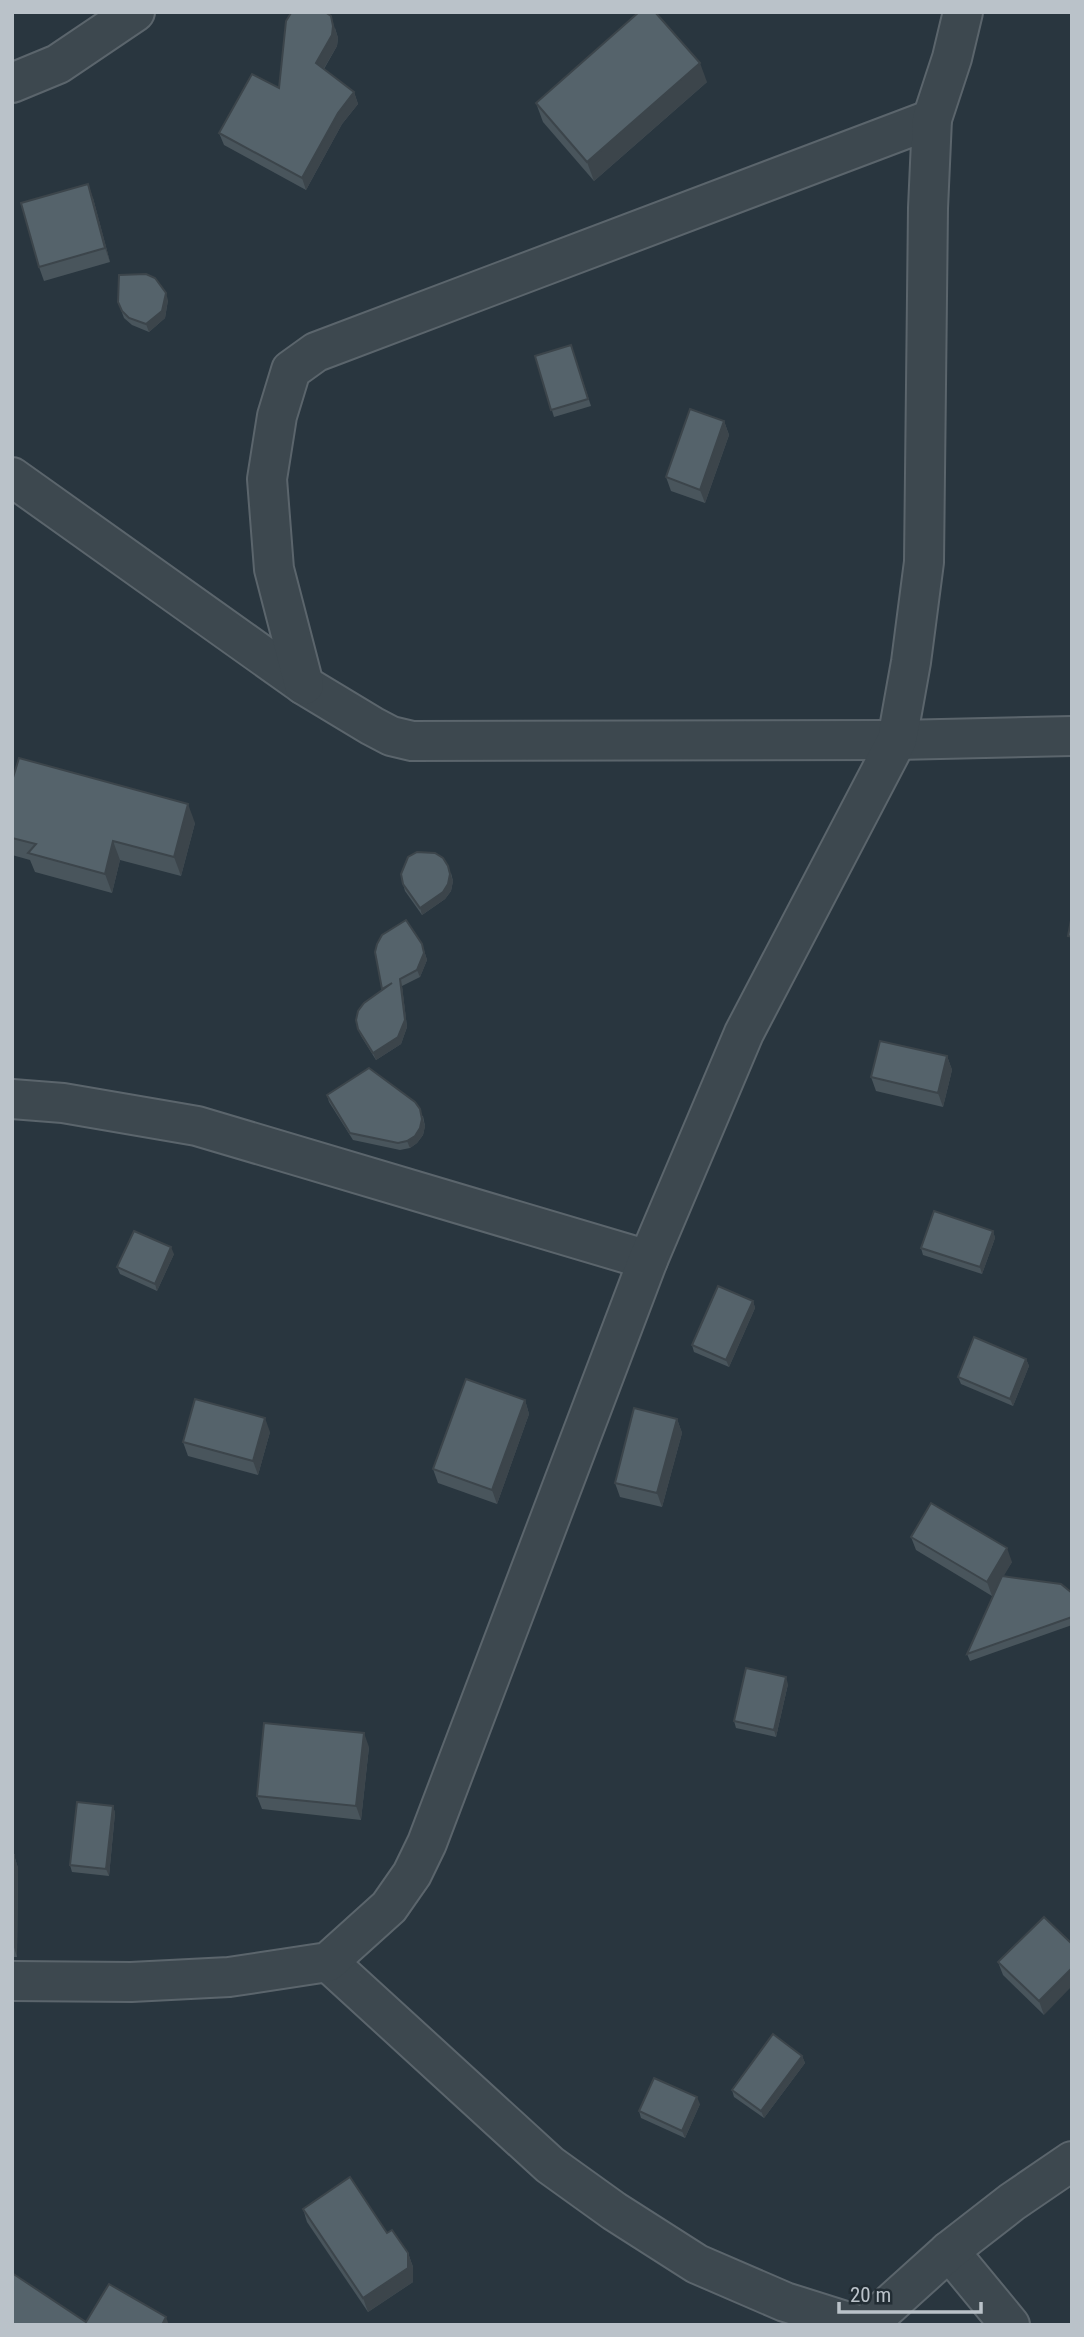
<svg xmlns="http://www.w3.org/2000/svg" width="1084" height="2337" viewBox="0 0 1084 2337" font-family="'Roboto Condensed',sans-serif">
<style>
.lines{fill:none;stroke-linecap:round;stroke-linejoin:round}
.minor-casing{stroke:#5b656c;stroke-width:42}
.minor{stroke:#3d484f;stroke-width:38}
.wall{fill:#49555c}
.shaded-wall{fill:#3c454b}
.building{fill:#55636b;stroke:#3c454b;stroke-width:2}
</style>
<rect width="100%" height="100%" fill="#29363f"/>
<g class="lines">
<defs>
<g id="minor">
<path d="M12,83L58,64L135,12"/>
<path d="M12,477L304,685L372,726L391,736L412,741L897,740L1072,736"/>
<path d="M304,685L274,569L267,479L277,416L291,370L316,352L932,119"/>
<path d="M12,1099L63,1103L197,1126L648,1260"/>
<path d="M328,1962L550,2165L614,2211L697,2264L785,2302L858,2325"/>
<path d="M12,1981L131,1982L229,1977L328,1962L389,1907L412,1874L427,1843L648,1260L744,1033L897,740L911,662L924,562L928,208L932,119L952,58L963,12"/>
<path d="M949,2251L1010,2325"/>
<path d="M867,2325L949,2251L1012,2202L1072,2161"/>
</g>
</defs>
<use href="#minor" class="minor-casing"/>
<use href="#minor" class="minor"/>
</g>
<g class="wall">
<path d="M335,28L338,38L337,46L324,69L354,92L358,104L342,124L306,190L224,145L219,133L279,88Z"/>
<path d="M707,82L594,181L543,122L536,103Z"/>
<path d="M93,198L110,262L44,281L39,267Z"/>
<path d="M168,300L165,318L149,332L132,325L124,318L118,302Z"/>
<path d="M571,345L591,406L554,417L535,356Z"/>
<path d="M724,421L729,435L705,503L671,491L666,477Z"/>
<path d="M12,781L195,823L181,876L120,860L112,893L35,872L30,860L12,855Z"/>
<path d="M451,873L453,881L451,891L445,899L422,915L405,891L403,884Z"/>
<path d="M422,944L427,960L420,977L402,986L407,1027L401,1044L376,1060L361,1036L358,1029L383,990L375,952Z"/>
<path d="M947,1056L952,1070L943,1107L876,1091L871,1077Z"/>
<path d="M327,1095L423,1116L425,1126L423,1135L417,1143L410,1148L400,1150L353,1140L329,1102Z"/>
<path d="M993,1231L995,1238L982,1274L923,1255L921,1248Z"/>
<path d="M174,1254L157,1291L120,1274L117,1267Z"/>
<path d="M753,1301L755,1308L729,1367L694,1352L692,1345Z"/>
<path d="M1026,1359L1029,1366L1013,1406L961,1384L958,1377Z"/>
<path d="M525,1400L529,1414L497,1504L438,1483L433,1469Z"/>
<path d="M677,1419L682,1433L662,1507L620,1497L615,1483Z"/>
<path d="M270,1432L258,1475L188,1456L183,1442Z"/>
<path d="M911,1537L1012,1562L1003,1576L1072,1593V1625L970,1661L967,1654L998,1586L992,1596L916,1550Z"/>
<path d="M788,1684L776,1737L736,1728L734,1721Z"/>
<path d="M369,1747L361,1820L262,1809L257,1796Z"/>
<path d="M113,1806L115,1813L109,1876L72,1872L70,1865Z"/>
<path d="M12,1855H14L18,1868L17,1957H12Z"/>
<path d="M1044,1917V2015L1003,1975L998,1962Z"/>
<path d="M802,2056L805,2063L764,2118L734,2097L732,2090Z"/>
<path d="M700,2104L685,2138L641,2118L639,2111Z"/>
<path d="M303,2209L387,2233L408,2253L413,2267V2282L368,2312L307,2222Z"/>
</g>
<g class="shaded-wall">
<path d="M331,16L338,38L337,46L320,75L316,63Z"/>
<path d="M700,63L707,82L594,181L587,162Z"/>
<path d="M354,92L358,104L342,124L306,190L302,178L338,113Z"/>
<path d="M88,184L93,198L110,262L105,248Z"/>
<path d="M166,293L168,300L165,318L149,332L146,324Z"/>
<path d="M724,421L729,435L705,503L700,490Z"/>
<path d="M188,804L195,823L181,876L174,857Z"/>
<path d="M113,841L120,860L112,893L105,874Z"/>
<path d="M448,866L453,881L451,891L445,899L422,915L420,908Z"/>
<path d="M422,944L427,960L420,977L417,970Z"/>
<path d="M400,979L402,986L407,1027L401,1044L376,1060L373,1053Z"/>
<path d="M947,1056L952,1070L943,1107L938,1093Z"/>
<path d="M420,1109L425,1126L423,1135L417,1143L410,1148L407,1141Z"/>
<path d="M993,1231L995,1238L982,1274L980,1267Z"/>
<path d="M171,1247L174,1254L157,1291L155,1284Z"/>
<path d="M753,1301L755,1308L729,1367L726,1360Z"/>
<path d="M1026,1359L1029,1366L1013,1406L1010,1399Z"/>
<path d="M525,1400L529,1414L497,1504L492,1490Z"/>
<path d="M265,1418L270,1432L258,1475L253,1461Z"/>
<path d="M677,1419L682,1433L662,1507L657,1493Z"/>
<path d="M1007,1548L1012,1562L992,1596L987,1582Z"/>
<path d="M786,1677L788,1684L776,1737L774,1730Z"/>
<path d="M364,1733L369,1747L361,1820L356,1806Z"/>
<path d="M113,1806L115,1813L109,1876L106,1869Z"/>
<path d="M14,1855L18,1868L17,1957L13,1944Z"/>
<path d="M1072,1968V1986L1044,2015L1039,2001Z"/>
<path d="M802,2056L805,2063L764,2118L761,2111Z"/>
<path d="M697,2097L700,2104L685,2138L682,2131Z"/>
<path d="M408,2253L413,2267V2282L368,2312L363,2298Z"/>
<path d="M166,2317L169,2325H162Z"/>
</g>
<g class="building">
<path d="M325,12L331,16L333,26L332,35L316,63L354,92L338,113L302,178L219,133L252,74L279,88L286,21L291,13Z"/>
<path d="M639,12H655L700,63L587,162L536,103Z"/>
<path d="M88,184L105,248L39,267L21,203Z"/>
<path d="M146,274L155,278L166,293L162,311L146,324L129,318L122,311L118,302L119,275Z"/>
<path d="M571,345L588,399L551,410L535,356Z"/>
<path d="M690,409L724,421L700,490L666,477Z"/>
<path d="M19,758L188,804L174,857L113,841L105,874L28,853L36,844L12,838V781Z"/>
<path d="M417,852L435,853L443,858L448,866L450,874L448,884L443,892L420,908L403,884L401,874L408,857Z"/>
<path d="M1072,915V937L1068,936Z"/>
<path d="M406,920L422,944L424,953L417,970L400,979L405,1020L398,1037L373,1053L358,1029L356,1020L358,1011L364,1003L392,983L382,989L375,952L377,944L382,935Z"/>
<path d="M880,1041L947,1056L938,1093L871,1077Z"/>
<path d="M369,1068L415,1102L420,1109L422,1119L420,1128L415,1136L407,1141L398,1143L350,1133L327,1095Z"/>
<path d="M934,1211L993,1231L980,1267L921,1248Z"/>
<path d="M134,1231L171,1247L155,1284L117,1267Z"/>
<path d="M718,1286L753,1301L726,1360L692,1345Z"/>
<path d="M974,1337L1026,1359L1010,1399L958,1377Z"/>
<path d="M466,1379L525,1400L492,1490L433,1469Z"/>
<path d="M195,1399L265,1418L253,1461L183,1442Z"/>
<path d="M634,1408L677,1419L657,1493L615,1483Z"/>
<path d="M931,1503L1007,1548L987,1582L911,1537Z"/>
<path d="M1002,1576L1061,1584L1072,1593V1617L967,1654Z"/>
<path d="M746,1668L786,1677L774,1730L734,1721Z"/>
<path d="M264,1723L364,1733L356,1806L257,1796Z"/>
<path d="M77,1802L113,1806L106,1869L70,1865Z"/>
<path d="M12,1855H14L13,1944H12Z"/>
<path d="M1044,1917L1072,1944V1968L1039,2001L998,1962Z"/>
<path d="M773,2034L802,2056L761,2111L732,2090Z"/>
<path d="M654,2078L697,2097L682,2131L639,2111Z"/>
<path d="M350,2177L387,2233L392,2230L408,2253V2268L363,2298L303,2209Z"/>
<path d="M12,2273L86,2322L109,2284L166,2317L162,2325H12Z"/>
</g>
<rect width="1084" height="2337" fill="none" stroke="#bac2c9" stroke-width="28"/>
<path d="M839 2302v10h142v-10" fill="none" stroke="#bac2c9" stroke-width="3.5"/>
<text x="850" y="2302" font-size="21" fill="#bac2c9" stroke="#222d34" stroke-width="5" paint-order="stroke">20 m</text>
</svg>
